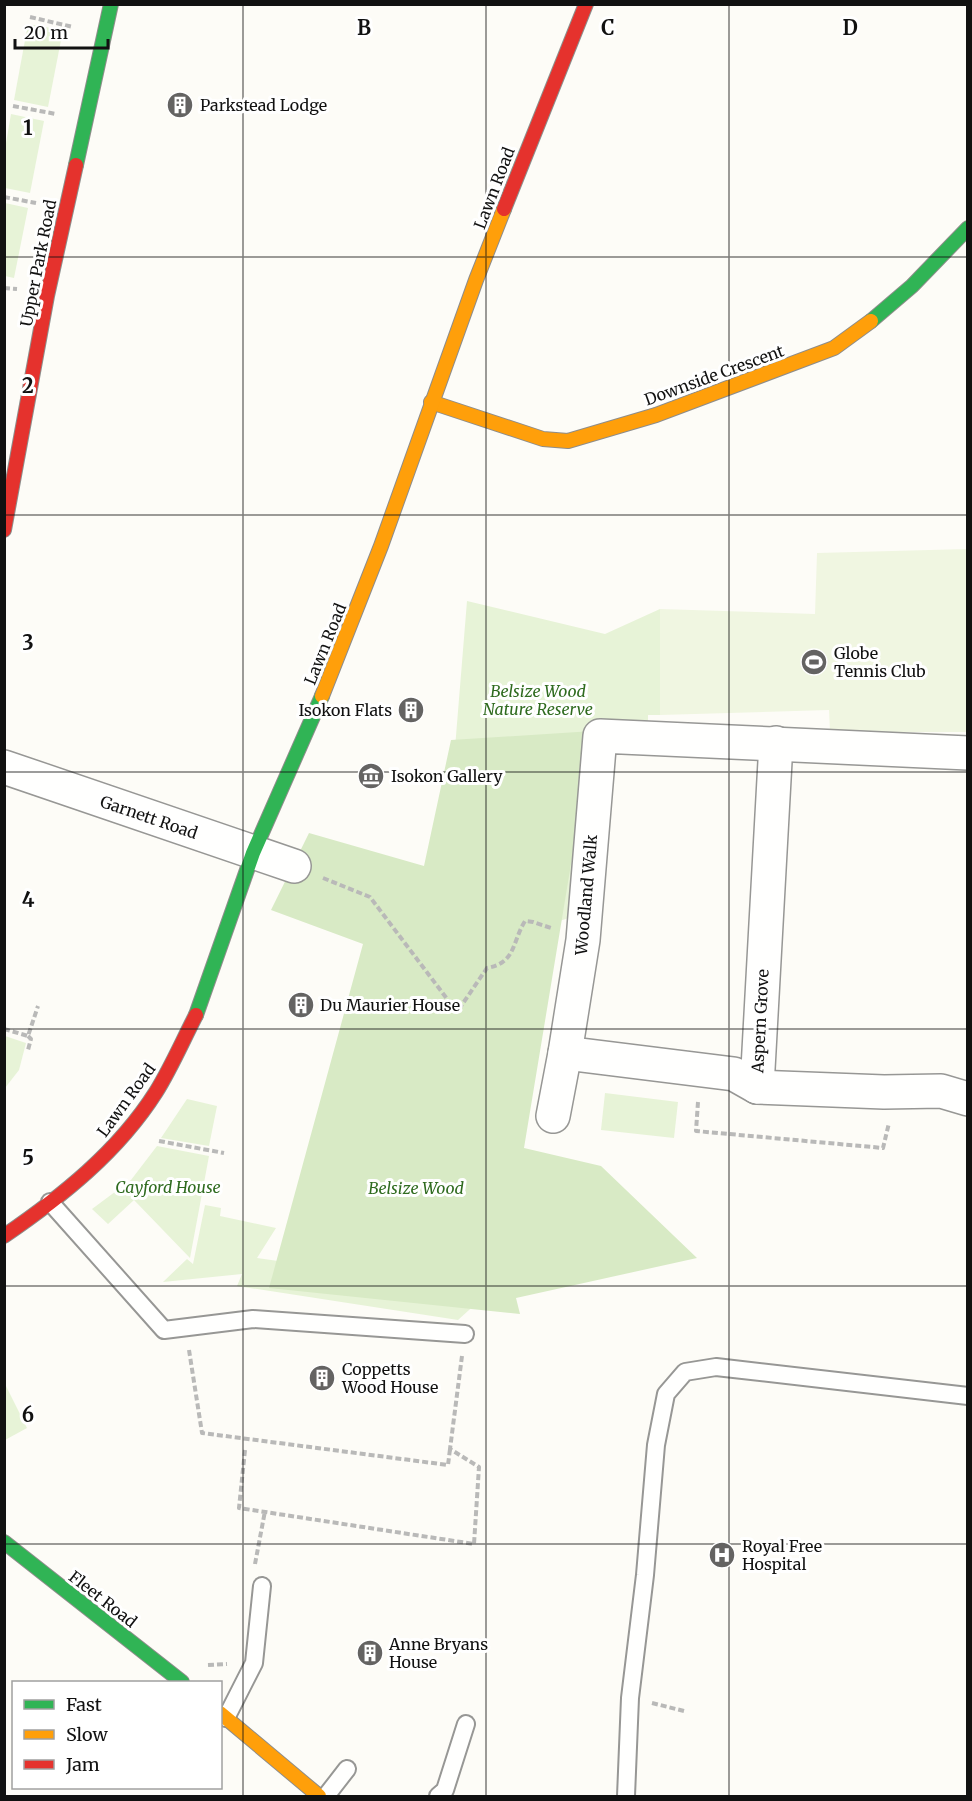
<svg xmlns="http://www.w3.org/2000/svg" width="972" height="1801" viewBox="0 0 972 1801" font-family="Merriweather,serif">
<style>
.green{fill:#e7f3d7}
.forest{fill:#d8eac5}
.pitch{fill:#f0f6e1}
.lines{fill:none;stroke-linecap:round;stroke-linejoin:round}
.lane-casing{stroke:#979795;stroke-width:20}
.street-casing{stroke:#979795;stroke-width:36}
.fast-casing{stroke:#8e8d8b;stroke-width:16}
.slow-casing{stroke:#8e8d8b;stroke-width:16}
.jam-casing{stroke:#8e8d8b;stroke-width:16}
.path{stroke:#b9b9b8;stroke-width:4;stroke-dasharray:6 3;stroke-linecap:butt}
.lane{stroke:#fffffe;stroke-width:16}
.street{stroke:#fffffe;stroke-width:33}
.fast{stroke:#30b455;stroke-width:14}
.slow{stroke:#ff9f0a;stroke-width:14}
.jam{stroke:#e5322d;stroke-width:14}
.grid{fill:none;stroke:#111;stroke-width:1.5;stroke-opacity:0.55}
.labels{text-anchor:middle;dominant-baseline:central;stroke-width:6;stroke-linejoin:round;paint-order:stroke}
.poi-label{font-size:16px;fill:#111;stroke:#fff;text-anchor:start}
.street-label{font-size:16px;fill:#111;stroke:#fff}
.park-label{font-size:16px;font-style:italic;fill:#2f6b1f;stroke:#fff}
.grid-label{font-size:20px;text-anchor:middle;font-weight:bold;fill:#111;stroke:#fff;stroke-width:6;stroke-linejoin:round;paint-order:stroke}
</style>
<rect width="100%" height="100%" fill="#fdfcf7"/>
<g class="green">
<path d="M28,24L63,30L48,107L14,100Z"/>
<path d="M11,114L44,121L30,193L5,188V149Z"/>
<path d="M5,203L28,208L14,278L5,276Z"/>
<path d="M467,601L605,634L660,609V715H648V724L613,723L574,913L566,919L555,922L428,878L451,797Z"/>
<path d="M5,1036L26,1043L19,1070L5,1088Z"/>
<path d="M605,1093L678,1102L674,1138L601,1130Z"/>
<path d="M187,1099L217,1106L209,1146L161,1138Z"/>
<path d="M157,1146L209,1156L190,1258L134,1200L108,1224L92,1209L131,1180Z"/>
<path d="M205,1205L221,1208L220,1216L276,1228L257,1258L490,1291L458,1320L237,1286L242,1274L163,1282L187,1259L193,1264Z"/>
<path d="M4,1382L27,1428L5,1440H4Z"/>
</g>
<path class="forest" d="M593,731L524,1148L601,1166L697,1258L516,1298L520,1314L269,1288L363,944L271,910L309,833L424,866L451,740Z"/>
<path class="pitch" d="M967,549V732H830L829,710L660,715V609L815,614L817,553Z"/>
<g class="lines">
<defs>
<g id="lane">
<path d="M50,1202L164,1330L253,1319L465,1334"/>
<path d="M226,1718L254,1663L262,1586"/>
<path d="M326,1796L347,1769"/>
<path d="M438,1796L445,1790L466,1724"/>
<path d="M626,1796L630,1698L645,1575L656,1445L666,1394L685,1372L716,1367L968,1396"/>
</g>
<g id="street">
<path d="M4,767L294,866"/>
<path d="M565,1053L734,1074L757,1087L884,1092L941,1091L968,1099"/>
<path d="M757,1087L776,743"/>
<path d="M553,1116L565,1053L583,940L600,736L968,753"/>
</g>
<g id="fast">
<path d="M76,165L111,4"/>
<path d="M871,321L912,286L968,228"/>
<path d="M196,1015L253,853L322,696"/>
<path d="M4,1542L182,1682"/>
</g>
<g id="slow">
<path d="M431,402L543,439L568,441L656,415L834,348L871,321"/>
<path d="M322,696L381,546L476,280L504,209"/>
<path d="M220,1713L319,1796"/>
</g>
<g id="jam">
<path d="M504,209L586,4"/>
<path d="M4,530L47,296L76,165"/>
<path d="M4,1236C61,1197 118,1152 156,1092C171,1068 183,1040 196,1015"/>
</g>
</defs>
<use href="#lane" class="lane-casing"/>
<use href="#street" class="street-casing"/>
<use href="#fast" class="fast-casing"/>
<use href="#slow" class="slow-casing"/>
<use href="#jam" class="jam-casing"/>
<g class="path">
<path d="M30,17L73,27"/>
<path d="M13,106L56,114"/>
<path d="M4,197L36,203"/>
<path d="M4,288L17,289"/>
<path d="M323,878L370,897L457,1012L487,968C516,963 512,942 525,921L533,922L551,928"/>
<path d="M4,1029L28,1036L38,1006"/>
<path d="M28,1036L31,1039L28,1050"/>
<path d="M698,1102L696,1131L883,1148L889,1123"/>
<path d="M159,1141L224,1153"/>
<path d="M189,1350L202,1433L448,1465L450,1449"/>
<path d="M245,1450L239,1508L474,1544L479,1467L450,1449L462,1356"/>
<path d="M255,1564L265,1511"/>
<path d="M208,1665L227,1664"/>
<path d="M652,1703L684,1711"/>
</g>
<use href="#lane" class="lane"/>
<use href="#street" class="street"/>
<use href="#fast" class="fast"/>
<use href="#slow" class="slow"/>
<use href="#jam" class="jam"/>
</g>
<path class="grid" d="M243,4V1796M486,4V1796M729,4V1796M4,257H968M4,515H968M4,772H968M4,1029H968M4,1286H968M4,1544H968"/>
<defs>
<symbol id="building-disc" viewBox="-11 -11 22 22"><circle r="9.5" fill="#646362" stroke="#fff"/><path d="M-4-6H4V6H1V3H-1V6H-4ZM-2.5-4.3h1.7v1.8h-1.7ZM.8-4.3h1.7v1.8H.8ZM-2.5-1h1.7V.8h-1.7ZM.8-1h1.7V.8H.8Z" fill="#fff"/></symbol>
<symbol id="stadium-disc" viewBox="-11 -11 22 22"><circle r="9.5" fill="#646362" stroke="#fff"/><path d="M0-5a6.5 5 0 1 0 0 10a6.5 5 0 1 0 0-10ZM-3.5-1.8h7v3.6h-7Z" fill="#fff"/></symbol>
<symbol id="museum-disc" viewBox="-11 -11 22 22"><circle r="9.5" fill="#646362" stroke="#fff"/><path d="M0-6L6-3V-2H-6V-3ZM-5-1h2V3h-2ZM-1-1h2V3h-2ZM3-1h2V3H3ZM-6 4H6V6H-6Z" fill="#fff"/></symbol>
<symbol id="hospital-disc" viewBox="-11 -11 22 22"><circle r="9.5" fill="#646362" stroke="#fff"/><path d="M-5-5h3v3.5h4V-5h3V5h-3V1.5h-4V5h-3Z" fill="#fff"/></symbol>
</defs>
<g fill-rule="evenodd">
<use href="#building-disc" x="165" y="90" width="30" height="30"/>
<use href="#stadium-disc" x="799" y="647" width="30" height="30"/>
<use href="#building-disc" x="396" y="695" width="30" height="30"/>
<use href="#museum-disc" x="356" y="761" width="30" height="30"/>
<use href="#building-disc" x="286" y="990" width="30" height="30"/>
<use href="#building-disc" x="307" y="1363" width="30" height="30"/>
<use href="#hospital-disc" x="707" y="1540" width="30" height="30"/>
<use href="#building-disc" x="355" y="1638" width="30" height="30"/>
</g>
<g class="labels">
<g class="poi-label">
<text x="200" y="105">Parkstead Lodge</text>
<text x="834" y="653">Globe<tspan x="834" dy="18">Tennis Club</tspan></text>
<text x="392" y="710" text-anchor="end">Isokon Flats</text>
<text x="391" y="776">Isokon Gallery</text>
<text x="320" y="1005">Du Maurier House</text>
<text x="342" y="1369">Coppetts<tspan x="342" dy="18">Wood House</tspan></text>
<text x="742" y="1546">Royal Free<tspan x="742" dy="18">Hospital</tspan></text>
<text x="389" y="1644">Anne Bryans<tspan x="389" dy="18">House</tspan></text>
</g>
<g class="street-label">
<text transform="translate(494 188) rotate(-69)">Lawn Road</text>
<text transform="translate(38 263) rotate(-79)">Upper Park Road</text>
<text transform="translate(714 375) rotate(-20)">Downside Crescent</text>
<text transform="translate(325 644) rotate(-68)">Lawn Road</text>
<text transform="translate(149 817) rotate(19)">Garnett Road</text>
<text transform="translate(586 895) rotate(-85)">Woodland Walk</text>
<text transform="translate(760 1021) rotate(-87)">Aspern Grove</text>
<text transform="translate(126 1100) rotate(-54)">Lawn Road</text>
<text transform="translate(103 1599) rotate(38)">Fleet Road</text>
</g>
<g class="park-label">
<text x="538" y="691">Belsize Wood<tspan x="538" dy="18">Nature Reserve</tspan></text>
<text x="168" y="1187">Cayford House</text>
<text x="416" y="1188">Belsize Wood</text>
</g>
</g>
<g class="grid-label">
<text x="364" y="35">B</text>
<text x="608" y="35">C</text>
<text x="850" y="35">D</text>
<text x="28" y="135">1</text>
<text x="28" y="393">2</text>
<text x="28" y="650">3</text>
<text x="28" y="907">4</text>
<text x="28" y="1165">5</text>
<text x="28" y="1422">6</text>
</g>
<rect width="972" height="1801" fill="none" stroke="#111111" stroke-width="12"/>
<rect x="12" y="1681" width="210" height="108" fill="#ffffff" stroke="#a0a0a0" stroke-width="1.5"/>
<rect x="24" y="1700" width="30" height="9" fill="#30b455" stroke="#a0a0a0" stroke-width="1.5"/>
<text x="66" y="1711" font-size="18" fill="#111111">Fast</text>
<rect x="24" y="1730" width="30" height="9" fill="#ff9f0a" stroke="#a0a0a0" stroke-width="1.5"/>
<text x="66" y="1741" font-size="18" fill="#111111">Slow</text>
<rect x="24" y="1760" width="30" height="9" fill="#e5322d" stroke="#a0a0a0" stroke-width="1.5"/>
<text x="66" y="1771" font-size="18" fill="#111111">Jam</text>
<path d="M15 39v9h93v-9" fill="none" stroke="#111111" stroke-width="3"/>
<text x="24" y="39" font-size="18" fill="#111111" stroke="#ffffff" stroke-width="4.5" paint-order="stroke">20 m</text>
</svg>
